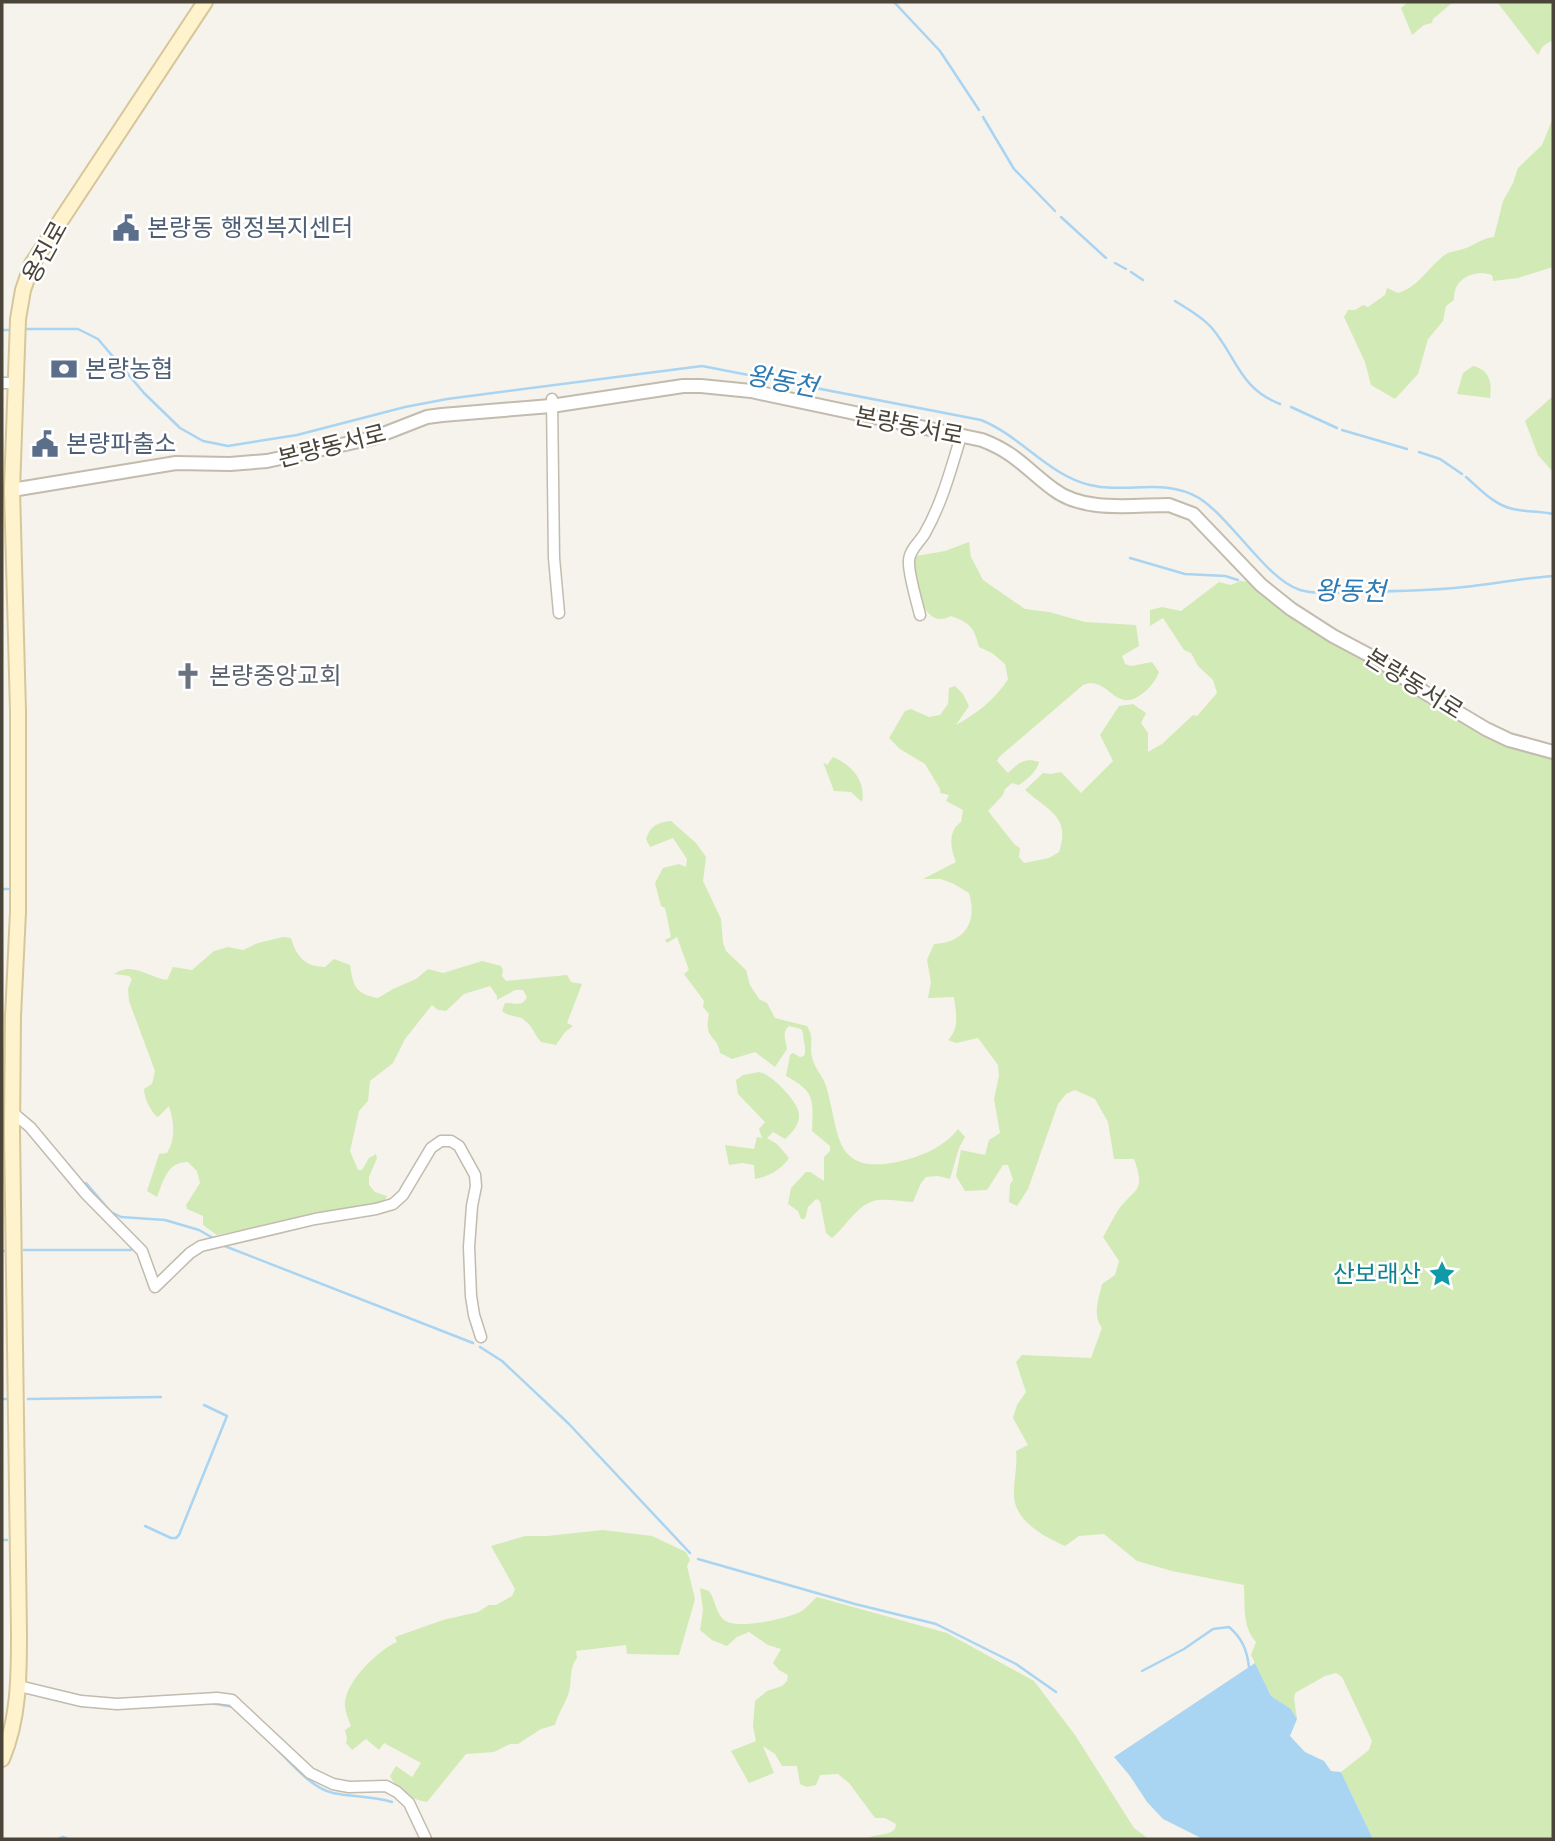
<svg xmlns="http://www.w3.org/2000/svg" width="1555" height="1841" viewBox="0 0 1555 1841" font-family="'DejaVu Sans','Noto Sans KR',sans-serif">
<style>
.green{fill:#d2eab5}
.water{fill:#a9d4f2}
.lines{fill:none;stroke-linecap:round;stroke-linejoin:round}
.stream{stroke:#a9d4f2;stroke-width:2.5}
.minor-casing{stroke:#c2bbae;stroke-width:13}
.tertiary-casing{stroke:#c2bbae;stroke-width:16}
.secondary-casing{stroke:#d6c79b;stroke-width:18}
.minor{stroke:#fff;stroke-width:10}
.tertiary{stroke:#fff;stroke-width:12}
.secondary{stroke:#fff3cd;stroke-width:14}
.labels{text-anchor:middle;dominant-baseline:central;stroke-width:5;stroke-linejoin:round;paint-order:stroke}
.service-label{font-size:24px;fill:#4e5e75;stroke:#fff;text-anchor:start}
.street-label{font-size:24px;fill:#4b4439;stroke:#fff}
.worship-label{font-size:24px;fill:#5b616d;stroke:#fff;text-anchor:start}
.culture-label{font-size:24px;fill:#0d838f;stroke:#fff;text-anchor:end}
.water-label{font-size:26px;font-style:italic;fill:#2e7ab2;stroke:#fff}
</style>
<rect width="100%" height="100%" fill="#f6f3ec"/>
<g class="green">
<path d="M1408,2H1453L1433,19L1432,23L1424,25L1412,35L1401,8Z"/>
<path d="M1497,2H1553V40L1543,46L1538,55Z"/>
<path d="M1553,118V267L1518,278L1493,281L1492,275C1474,269 1453,278 1454,300L1446,306L1443,321L1428,339L1418,374L1395,399L1371,385L1365,362L1344,317L1348,310H1355L1363,305L1368,307L1385,295L1387,288L1398,293C1419,287 1429,266 1446,254C1452,251 1457,251 1463,249C1474,246 1481,238 1494,237L1503,201L1513,183L1518,168L1542,145Z"/>
<path d="M1473,366C1490,370 1492,383 1490,398L1457,394L1463,373Z"/>
<path d="M1553,396V472L1538,455L1525,421Z"/>
<path d="M969,542L971,557L983,580L1025,609L1049,612L1085,622L1136,625L1139,646L1122,656L1125,664L1131,666L1152,662L1159,672C1156,680 1150,688 1142,694C1114,715 1109,675 1083,685L999,757L997,761L1008,773C1018,763 1025,757 1039,762C1037,772 1026,780 1019,785L1012,783L1005,789L1003,795L988,811L1015,845L1020,848L1019,857L1024,863L1049,858L1059,852C1071,817 1049,811 1025,790L1043,773L1051,774L1061,772L1081,793L1113,761L1100,735L1119,706L1133,704L1146,713L1141,723L1148,733V752L1162,744L1193,715L1197,716L1217,693L1213,680L1198,666L1191,653L1184,650L1163,618L1150,626V610L1162,607L1181,611L1219,582L1231,585L1240,581L1251,582L1393,675L1419,697L1449,716L1483,734L1553,757V1839H1373L1341,1772L1369,1750L1372,1741L1342,1677L1336,1673L1325,1676L1295,1693L1294,1698L1297,1719L1291,1709L1271,1696L1251,1655L1256,1642C1242,1627 1245,1604 1244,1585L1172,1571L1137,1561L1104,1534L1079,1536L1065,1546C1045,1537 1016,1522 1014,1497C1013,1482 1018,1467 1016,1451L1028,1445L1013,1418L1017,1405L1026,1392L1016,1362L1022,1355L1091,1358L1102,1328C1092,1314 1099,1299 1102,1284L1115,1275L1119,1261L1103,1237C1108,1229 1112,1220 1117,1212C1133,1188 1147,1194 1134,1159H1114L1108,1122L1095,1099L1075,1090L1066,1094L1058,1104L1028,1189L1017,1206L1009,1202L1010,1184L1013,1180L1008,1165H1003L987,1190L965,1191L956,1176L961,1150L985,1155L989,1140L1000,1133L994,1099L999,1076L998,1065L978,1038L956,1043L948,1040C960,1028 956,1013 954,997L928,998L931,982L927,960L934,944C964,943 978,923 969,893L954,884L941,879H923L956,862C950,848 948,831 961,822L963,810L946,801L949,795L940,793V789L925,764L900,749L889,738L905,711L911,709L929,717L940,715L948,704L949,688L955,686L963,694L969,706L956,725C977,713 995,700 1008,679L1005,664L992,653L979,647C974,627 970,623 951,616C920,632 916,578 912,560L916,556L945,551Z"/>
<path d="M833,757C852,765 866,781 862,802L851,792L834,791L823,762L827,765Z"/>
<path d="M671,821L696,843L706,857L703,881L721,919L723,943L726,951L746,970L750,985L759,999L767,1003L775,1018L807,1026C815,1039 809,1044 812,1057C814,1068 823,1076 826,1086C840,1132 832,1175 897,1162C920,1157 943,1148 958,1129L965,1137L959,1148L950,1179L938,1176L926,1177L921,1183L913,1202C902,1202 891,1199 879,1200C858,1202 847,1226 832,1238L826,1233L820,1201L816,1199L808,1207L805,1219H801L798,1211L788,1204L791,1188L806,1172H810L824,1181V1157L830,1151V1146L812,1131C813,1100 816,1092 786,1076L790,1055L793,1053L800,1057L804,1056C807,1048 803,1041 803,1033L801,1029L789,1026C781,1033 786,1040 787,1049L775,1067L755,1052L732,1059L720,1053C718,1035 703,1040 709,1014L703,1007L704,1001L684,974L689,970L677,937L667,943L665,940L671,937L667,917L665,908L661,906L655,883L663,868L679,864L686,867L687,859L673,838L650,847L646,839C650,826 658,822 671,821Z"/>
<path d="M283,937L291,938C296,956 305,967 325,967L334,959L350,965C353,985 355,994 378,998L393,989L416,979L428,969L443,973L482,961L501,966L503,970L502,976L506,981L567,975L571,982L582,984L567,1023L573,1026L565,1032L556,1045L541,1042C533,1033 534,1027 523,1019C516,1015 509,1017 502,1011L505,1003C514,1002 522,1008 527,997L523,990H515L497,1000V996L490,986L464,994L446,1011L438,1010L432,1005L405,1039L393,1063L370,1081L368,1101L359,1111L350,1151L358,1170H362L369,1158L376,1154L377,1158L369,1177V1185L375,1192L387,1196L385,1200L378,1204L217,1235L203,1225V1216L187,1209L186,1205L200,1183L197,1171L188,1162C167,1162 164,1180 157,1197L147,1191L159,1154L167,1153C176,1138 174,1122 169,1106L158,1117C151,1113 144,1097 144,1089L152,1084L155,1071L129,1001L128,989L132,979L129,976L114,974C132,961 148,977 167,980L173,967L192,970L214,951L228,947L243,950L258,943Z"/>
<path d="M759,1072C771,1074 794,1098 798,1110C802,1122 793,1132 785,1139L773,1132L767,1138L777,1144L789,1158C782,1169 768,1177 755,1179L754,1165L742,1163L729,1165L725,1145L754,1149L757,1137L762,1138L759,1129L765,1122L738,1094L736,1080L743,1075Z"/>
<path d="M603,1530L652,1536L686,1552L690,1560L687,1566L695,1599L679,1655L627,1654L626,1645L576,1651L577,1658C569,1668 572,1680 569,1692C566,1703 558,1713 555,1725L541,1729L518,1744H510L494,1752L466,1754L427,1802C409,1799 398,1792 390,1776L396,1766L412,1777L421,1763L384,1743L379,1750L366,1739L352,1750L346,1743L347,1739L345,1730L351,1726C349,1720 345,1712 345,1705C344,1683 378,1650 397,1642L395,1637L443,1620L478,1612L489,1605H496L512,1596L515,1589L491,1546L525,1536H547Z"/>
<path d="M700,1588L709,1591C715,1599 716,1614 724,1620C736,1630 786,1619 800,1612C807,1608 811,1602 817,1597L947,1633L1034,1681L1075,1735L1134,1828L1149,1839H866C875,1833 887,1837 895,1829L896,1824L885,1818H875L849,1783L838,1774L820,1775L816,1785L807,1787L800,1784L797,1766H782L775,1754L763,1746L774,1773L749,1783L731,1751L756,1741L753,1726L755,1701L767,1691L782,1686L787,1681L788,1675L779,1670L773,1663L781,1649L768,1645L749,1632L737,1637L727,1646L712,1640L700,1630L703,1610Z"/>
</g>
<path class="water" d="M1255,1663L1271,1696L1291,1709L1297,1719L1290,1736L1305,1752L1324,1761L1331,1771L1341,1772L1373,1839H1203L1163,1819L1147,1802L1130,1776L1114,1757Z"/>
<g class="lines">
<g class="stream">
<path d="M894,2L940,51L979,110"/>
<path d="M983,117L1014,169L1055,211"/>
<path d="M1061,217L1106,258"/>
<path d="M1115,263L1126,269"/>
<path d="M1131,272L1143,280"/>
<path d="M1175,301C1188,309 1201,316 1211,327C1237,357 1239,388 1280,404"/>
<path d="M22,329H78L98,339L144,393L180,428L203,441L228,446L297,435L405,407L447,399L702,366L981,420C1021,436 1048,475 1090,485C1126,494 1164,477 1199,498C1232,519 1267,580 1300,590C1318,595 1339,592 1358,592C1393,591 1429,591 1464,587C1494,584 1523,578 1553,576"/>
<path d="M2,330H12"/>
<path d="M1291,407L1337,428"/>
<path d="M1342,430L1407,449"/>
<path d="M1419,452L1440,459L1462,474"/>
<path d="M1466,477C1480,489 1494,505 1513,509C1526,512 1540,511 1553,514"/>
<path d="M1130,558L1185,574L1225,576L1238,580"/>
<path d="M2,889H8"/>
<path d="M86,1183L111,1212L121,1217L165,1220L199,1230L213,1238"/>
<path d="M222,1245L473,1343"/>
<path d="M24,1250H131"/>
<path d="M2,1251H6"/>
<path d="M480,1347L502,1361L569,1424L690,1553"/>
<path d="M2,1399H7"/>
<path d="M28,1399L161,1397"/>
<path d="M145,1526L171,1538H176L179,1535L227,1416L204,1405"/>
<path d="M2,1540H7"/>
<path d="M698,1559L855,1604L936,1624L1016,1664L1056,1692"/>
<path d="M1142,1671L1184,1649L1213,1629L1229,1627C1242,1638 1247,1650 1249,1667"/>
<path d="M210,1703L234,1707"/>
<path d="M274,1746C289,1761 311,1788 333,1793C353,1797 372,1796 392,1802"/>
<path d="M58,1839L63,1837L68,1839"/>
</g>
<defs>
<g id="minor">
<path d="M2,383H14"/>
<path d="M552,399L554,558L559,613"/>
<path d="M920,615C917,602 908,573 909,561C909,550 920,542 925,533C942,503 951,469 961,436"/>
<path d="M12,1112L30,1127L86,1194L142,1251L155,1287L190,1253L201,1246L315,1219L376,1209L393,1204L403,1195L431,1148L441,1141H451L459,1146L475,1175L476,1186L472,1206L469,1247L471,1296L474,1315L481,1337"/>
<path d="M19,1686L81,1701L117,1704L217,1698L232,1700L310,1773L333,1784L349,1787L386,1786L397,1792L409,1803L426,1839"/>
</g>
<path id="tertiary" d="M12,490L176,463L230,464L267,461L373,438L427,417L442,415L551,406L683,386H701L751,391L982,440C1016,453 1026,469 1053,489C1084,513 1132,505 1169,505L1193,514L1261,585L1291,609L1333,636L1382,662L1424,692L1486,729L1509,740L1553,752"/>
<path id="secondary" d="M2,1759C19,1719 19,1676 19,1633L12,1132L13,1016L18,912V711L12,490L18,319L23,290L32,264L205,2"/>
</defs>
<use href="#minor" class="minor-casing"/>
<use href="#tertiary" class="tertiary-casing"/>
<use href="#secondary" class="secondary-casing"/>
<use href="#minor" class="minor"/>
<use href="#tertiary" class="tertiary"/>
<use href="#secondary" class="secondary"/>
</g>
<defs>
<symbol id="civic-bare" viewBox="-9 -9 18 18"><path d="M-.6-6.5H3V-4.5H.6V-3L4-1V1h2V6H-6V1h2V-1L-.6-3ZM-1.2 2.5V6h2.4V2.5Z" fill="#5c6f8a" stroke="#fff" stroke-width="2.5" paint-order="stroke"/></symbol>
<symbol id="bank-bare" viewBox="-9 -9 18 18"><path d="M-6-4H6V4H-6ZM0-2.3a2.3 2.3 0 1 0 0 4.6a2.3 2.3 0 1 0 0-4.6Z" fill="#5c6f8a" stroke="#fff" stroke-width="2.5" paint-order="stroke"/></symbol>
<symbol id="church-bare" viewBox="-9 -9 18 18"><path d="M-1.2-6h2.4v3.5h3.3v2.4h-3.3V6h-2.4V-.1h-3.3v-2.4h3.3Z" fill="#6b7280" stroke="#fff" stroke-width="2.5" paint-order="stroke"/></symbol>
<symbol id="sight-bare" viewBox="-9 -9 18 18"><path d="M0-6L1.8-2.2L6-1.7L2.9 1.2L3.7 5.4L0 3.3L-3.7 5.4L-2.9 1.2L-6-1.7L-1.8-2.2Z" fill="#0f9aa8" stroke="#fff" stroke-width="2.5" paint-order="stroke"/></symbol>
</defs>
<g fill-rule="evenodd">
<use href="#civic-bare" x="107" y="209" width="38" height="38"/>
<use href="#bank-bare" x="45" y="350" width="38" height="38"/>
<use href="#civic-bare" x="26" y="425" width="38" height="38"/>
<use href="#church-bare" x="169" y="657" width="38" height="38"/>
<use href="#sight-bare" x="1423" y="1255" width="38" height="38"/>
</g>
<g class="labels">
<g class="service-label">
<text x="147" y="228">본량동 행정복지센터</text>
<text x="85" y="369">본량농협</text>
<text x="66" y="444">본량파출소</text>
</g>
<g class="street-label">
<text transform="translate(45 252) rotate(-61)">용진로</text>
<text transform="translate(909 426) rotate(11)">본량동서로</text>
<text transform="translate(332 446) rotate(-14)">본량동서로</text>
<text transform="translate(1414 684) rotate(32)">본량동서로</text>
</g>
<g class="worship-label">
<text x="209" y="676">본량중앙교회</text>
</g>
<g class="culture-label">
<text x="1421" y="1274">산보래산</text>
</g>
<g class="water-label">
<text transform="translate(782 381) rotate(11)">왕동천</text>
<text transform="translate(1350 591) rotate(1)">왕동천</text>
</g>
</g>
<rect width="1555" height="1841" fill="none" stroke="#4b4439" stroke-width="7"/>
</svg>
